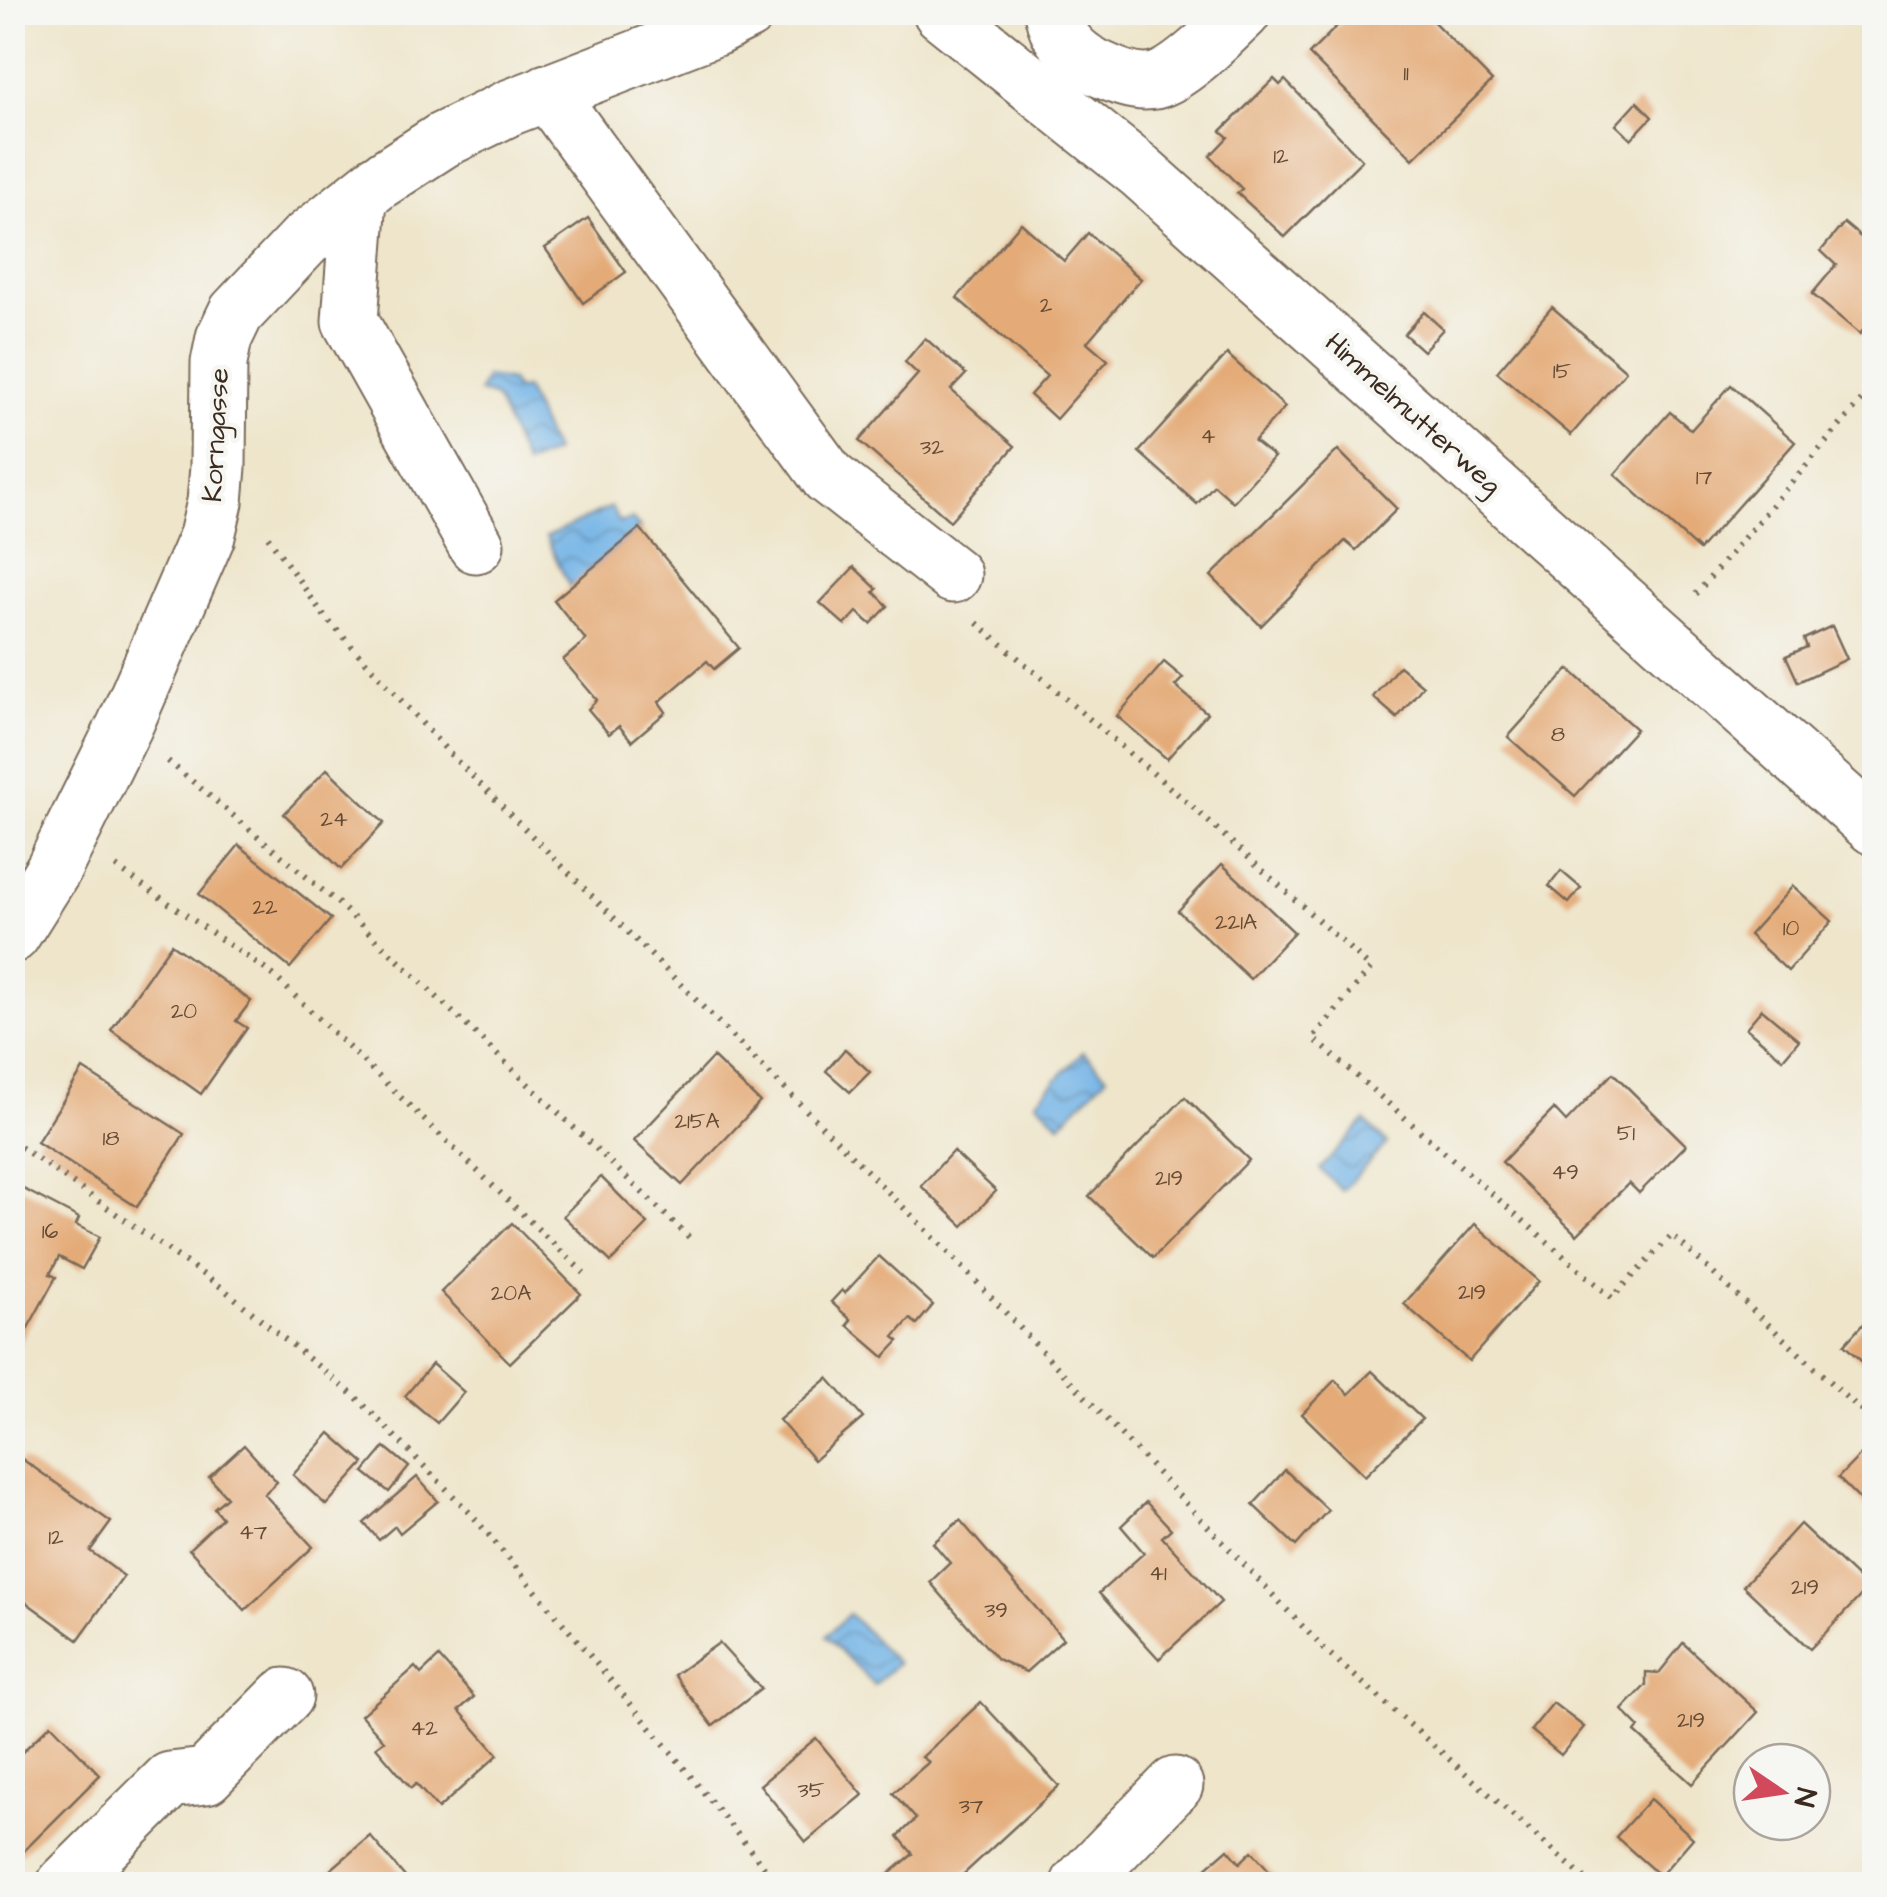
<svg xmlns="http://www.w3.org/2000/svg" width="1887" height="1897" viewBox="0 0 1887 1897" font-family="'Architects Daughter',sans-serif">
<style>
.water{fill:url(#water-waves);stroke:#566e82;stroke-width:2.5}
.building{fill:#e4ab78}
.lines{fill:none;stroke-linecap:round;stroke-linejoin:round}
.minor-casing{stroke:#7a6b5a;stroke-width:59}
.path{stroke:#7a6b5a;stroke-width:6;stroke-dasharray:2.5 8;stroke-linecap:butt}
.minor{stroke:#fff;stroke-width:55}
.labels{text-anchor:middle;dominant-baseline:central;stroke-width:9;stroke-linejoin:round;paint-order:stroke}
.number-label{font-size:22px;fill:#654a34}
.street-label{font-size:28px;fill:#3b2a1e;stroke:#f6f6f2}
</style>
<defs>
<pattern id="water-waves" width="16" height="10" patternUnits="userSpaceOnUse" patternTransform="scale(2.5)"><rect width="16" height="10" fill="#72b3e6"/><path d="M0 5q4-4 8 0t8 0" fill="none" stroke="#5f92ba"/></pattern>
</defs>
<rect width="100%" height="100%" fill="#f6f6f2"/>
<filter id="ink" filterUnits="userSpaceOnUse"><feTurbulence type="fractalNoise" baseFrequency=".01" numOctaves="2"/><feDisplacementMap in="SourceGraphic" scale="20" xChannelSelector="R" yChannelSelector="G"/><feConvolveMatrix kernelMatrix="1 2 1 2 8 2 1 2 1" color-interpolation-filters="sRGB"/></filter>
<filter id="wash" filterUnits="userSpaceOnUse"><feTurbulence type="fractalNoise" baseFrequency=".0048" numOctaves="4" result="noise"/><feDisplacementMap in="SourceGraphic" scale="40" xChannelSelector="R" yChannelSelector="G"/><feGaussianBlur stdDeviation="2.25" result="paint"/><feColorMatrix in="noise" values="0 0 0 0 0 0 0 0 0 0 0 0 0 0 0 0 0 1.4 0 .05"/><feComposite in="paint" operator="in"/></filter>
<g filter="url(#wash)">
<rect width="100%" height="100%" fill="#eee5ca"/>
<g class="water">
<path d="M486,377L511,381L517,391L525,388L554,452L525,465L497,400L491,395L479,392Z"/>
<path d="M611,507L619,523L632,519L640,528L570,588L546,537Z"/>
<path d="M1083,1052L1107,1076L1060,1124L1036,1101Z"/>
<path d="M1365,1121L1387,1143L1342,1191L1320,1169Z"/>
<path d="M849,1614L897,1663L874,1685L826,1636Z"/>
</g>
<g id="blocks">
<g class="building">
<path d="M1351,12H1424L1492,81L1413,159L1309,54Z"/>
<path d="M1274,79L1280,85L1285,80L1362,160L1285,237L1237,193L1242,189L1210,156L1228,137L1221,131Z"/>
<path d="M1637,102L1652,117L1631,139L1616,125Z"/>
<path d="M588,218L626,272L583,303L545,248Z"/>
<path d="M1021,223L1064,261L1088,233L1141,279L1087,342L1108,360L1056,419L1030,395L1047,376L957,298Z"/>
<path d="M1844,223L1874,248V317L1860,334L1812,294L1836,265L1821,251Z"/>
<path d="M1552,307L1626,371L1571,435L1497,372Z"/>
<path d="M1424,312L1443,329L1423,351L1404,334Z"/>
<path d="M925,338L966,374L951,390L1015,446L950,521L859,441L918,374L905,362Z"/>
<path d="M1227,354L1285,407L1254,441L1274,457L1233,502L1214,485L1197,504L1139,452Z"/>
<path d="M1731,385L1795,442L1699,550L1615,474L1670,412L1691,430Z"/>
<path d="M1338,450L1397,509L1356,550L1345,541L1261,626L1211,576Z"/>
<path d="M640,528L739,648L714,669L707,661L659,702L666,712L632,741L619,726L609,734L588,709L597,700L563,660L586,640L554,600Z"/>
<path d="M854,567L877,589L874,592L888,606L871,624L857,612L845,625L820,603Z"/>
<path d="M1832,626L1847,659L1798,682L1786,656L1807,647L1804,639Z"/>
<path d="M1164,662L1183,678L1175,686L1207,713L1167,759L1117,716Z"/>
<path d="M1399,666L1423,686L1397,718L1373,697Z"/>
<path d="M1569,669L1636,729L1575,796L1508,737Z"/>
<path d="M327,769L384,823L341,869L284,814Z"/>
<path d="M239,845L331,919L290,968L199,894Z"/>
<path d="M1222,864L1294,932L1250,979L1178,911Z"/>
<path d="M1561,871L1581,888L1569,903L1549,886Z"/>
<path d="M1793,886L1832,921L1788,971L1749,935Z"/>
<path d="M171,944L251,1001L236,1021L247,1028L201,1094L111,1030Z"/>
<path d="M1762,1009L1799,1040L1783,1059L1746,1028Z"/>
<path d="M845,1049L870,1072L850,1092L826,1071Z"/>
<path d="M713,1057L760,1102L682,1185L634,1141Z"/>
<path d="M83,1069L184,1134L137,1207L37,1142Z"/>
<path d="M1613,1073L1686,1145L1639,1193L1629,1183L1577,1235L1502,1162L1554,1109L1566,1122Z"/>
<path d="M1185,1097L1249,1160L1153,1258L1089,1196Z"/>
<path d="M953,1151L996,1191L963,1226L921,1186Z"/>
<path d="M601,1177L648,1224L611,1262L563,1216Z"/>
<path d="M12,1183L79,1218L76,1225L100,1237L82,1269L59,1257L50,1274L56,1277L12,1357Z"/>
<path d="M512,1223L581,1294L510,1363L441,1292Z"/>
<path d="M1475,1224L1539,1281L1469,1361L1404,1304Z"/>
<path d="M879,1256L933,1305L917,1324L910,1319L894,1337L899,1341L884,1357L847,1325L851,1320L831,1302L842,1290L845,1293Z"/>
<path d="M1874,1312V1373L1844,1345Z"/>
<path d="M432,1364L464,1392L437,1423L405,1396Z"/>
<path d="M1372,1371L1422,1419L1365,1476L1302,1414L1335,1380L1349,1394Z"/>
<path d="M828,1378L863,1418L814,1460L779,1420Z"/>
<path d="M330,1433L364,1463L326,1505L293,1475Z"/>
<path d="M244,1445L277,1482L264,1494L313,1547L245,1610L189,1549L222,1518L214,1508L227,1497L209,1477Z"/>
<path d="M385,1447L409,1467L389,1492L364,1472Z"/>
<path d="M1868,1447L1874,1453V1507L1871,1511L1838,1478Z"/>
<path d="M22,1459L111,1522L90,1551L124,1576L78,1640L12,1592V1473Z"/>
<path d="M1285,1470L1328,1510L1296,1546L1253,1505Z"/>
<path d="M417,1477L438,1501L400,1533L395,1526L379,1540L364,1523Z"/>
<path d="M1146,1502L1171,1529L1162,1537L1221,1602L1159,1659L1099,1593L1144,1553L1121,1526Z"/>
<path d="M960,1520L1063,1639L1026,1672L997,1659L930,1582L950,1563L933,1543Z"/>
<path d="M1800,1524L1868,1588L1810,1649L1743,1586Z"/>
<path d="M719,1643L761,1689L713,1726L674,1675Z"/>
<path d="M1683,1643L1758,1712L1692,1784L1635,1732L1639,1727L1622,1710L1646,1685V1672L1659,1673Z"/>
<path d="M439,1657L474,1697L459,1710L498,1755L438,1809L416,1784L411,1788L376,1747L384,1741L361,1715L415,1667L421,1674Z"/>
<path d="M981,1702L1059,1786L953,1884H877L913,1854L898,1836L916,1819L893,1793L929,1762L922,1757Z"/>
<path d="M1553,1703L1584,1727L1561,1755L1531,1730Z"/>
<path d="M51,1724L100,1775L16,1859L12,1855V1762Z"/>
<path d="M816,1738L863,1795L806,1842L760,1785Z"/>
<path d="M1650,1799L1693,1838L1660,1876L1616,1837Z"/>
<path d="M370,1836L411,1884H314Z"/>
<path d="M1228,1849L1240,1863L1252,1851L1281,1884H1188Z"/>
</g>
</g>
</g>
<g filter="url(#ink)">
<use href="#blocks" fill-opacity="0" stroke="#7a6b5a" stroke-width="2.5"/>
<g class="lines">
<defs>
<g id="minor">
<path d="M941,12L1141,172L1874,827"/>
<path d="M1052,12C1057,37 1072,55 1094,66C1113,75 1134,85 1155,81C1181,75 1223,31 1243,12"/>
<path d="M547,92L828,477L953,575"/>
<path d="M359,198L350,321L476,545"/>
<path d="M12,935L53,870L125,725L207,536L215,502L218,467L219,363L224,338L236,313L305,240L378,182L443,140L511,107L715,28L747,12"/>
<path d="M65,1884L170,1780L206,1776L285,1696"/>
<path d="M1079,1884L1175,1785"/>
</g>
</defs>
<use href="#minor" class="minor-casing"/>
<g class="path">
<path d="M268,537L325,617L451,755L952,1256L1323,1648L1591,1884"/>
<path d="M1696,594L1874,386"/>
<path d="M977,623L1188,803L1371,968L1313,1038L1612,1298L1672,1235L1874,1423"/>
<path d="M168,761L339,904L692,1240"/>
<path d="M116,867L272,974L584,1273"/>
<path d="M12,1141L221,1287L357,1398L472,1515L670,1751L778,1884"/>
</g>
<use href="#minor" class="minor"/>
</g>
</g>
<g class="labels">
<g class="number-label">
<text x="1406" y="73">11</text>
<text x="1281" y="156">12</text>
<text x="1046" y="305">2</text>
<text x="1562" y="371">15</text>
<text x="1208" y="436">4</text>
<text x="932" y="447">32</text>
<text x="1704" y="477">17</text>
<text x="1558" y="734">8</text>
<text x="334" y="819">24</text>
<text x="265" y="907">22</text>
<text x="1236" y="922">221A</text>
<text x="1791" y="928">10</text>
<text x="184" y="1011">20</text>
<text x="697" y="1121">215A</text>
<text x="1626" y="1133">51</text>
<text x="111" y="1138">18</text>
<text x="1565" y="1172">49</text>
<text x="1169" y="1178">219</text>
<text x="50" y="1231">16</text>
<text x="1472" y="1292">219</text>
<text x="511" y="1293">20A</text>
<text x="253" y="1532">47</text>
<text x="56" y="1537">12</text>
<text x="1158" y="1573">41</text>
<text x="1805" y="1587">219</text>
<text x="996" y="1610">39</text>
<text x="1691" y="1720">219</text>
<text x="424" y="1728">42</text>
<text x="811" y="1790">35</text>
<text x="971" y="1806">37</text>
</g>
<g class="street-label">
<text transform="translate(1413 414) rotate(42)">Himmelmutterweg</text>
<text transform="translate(216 435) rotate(-87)">Korngasse</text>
</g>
</g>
<rect width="1887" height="1897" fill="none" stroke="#f6f6f2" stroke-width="50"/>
<g transform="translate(1782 1792) rotate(103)"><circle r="48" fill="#f6f6f2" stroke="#aba49d" stroke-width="2.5"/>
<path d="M0-8L18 38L0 25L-18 38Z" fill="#d1495b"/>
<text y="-15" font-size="28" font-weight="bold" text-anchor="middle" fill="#3b2a1e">N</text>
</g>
</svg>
